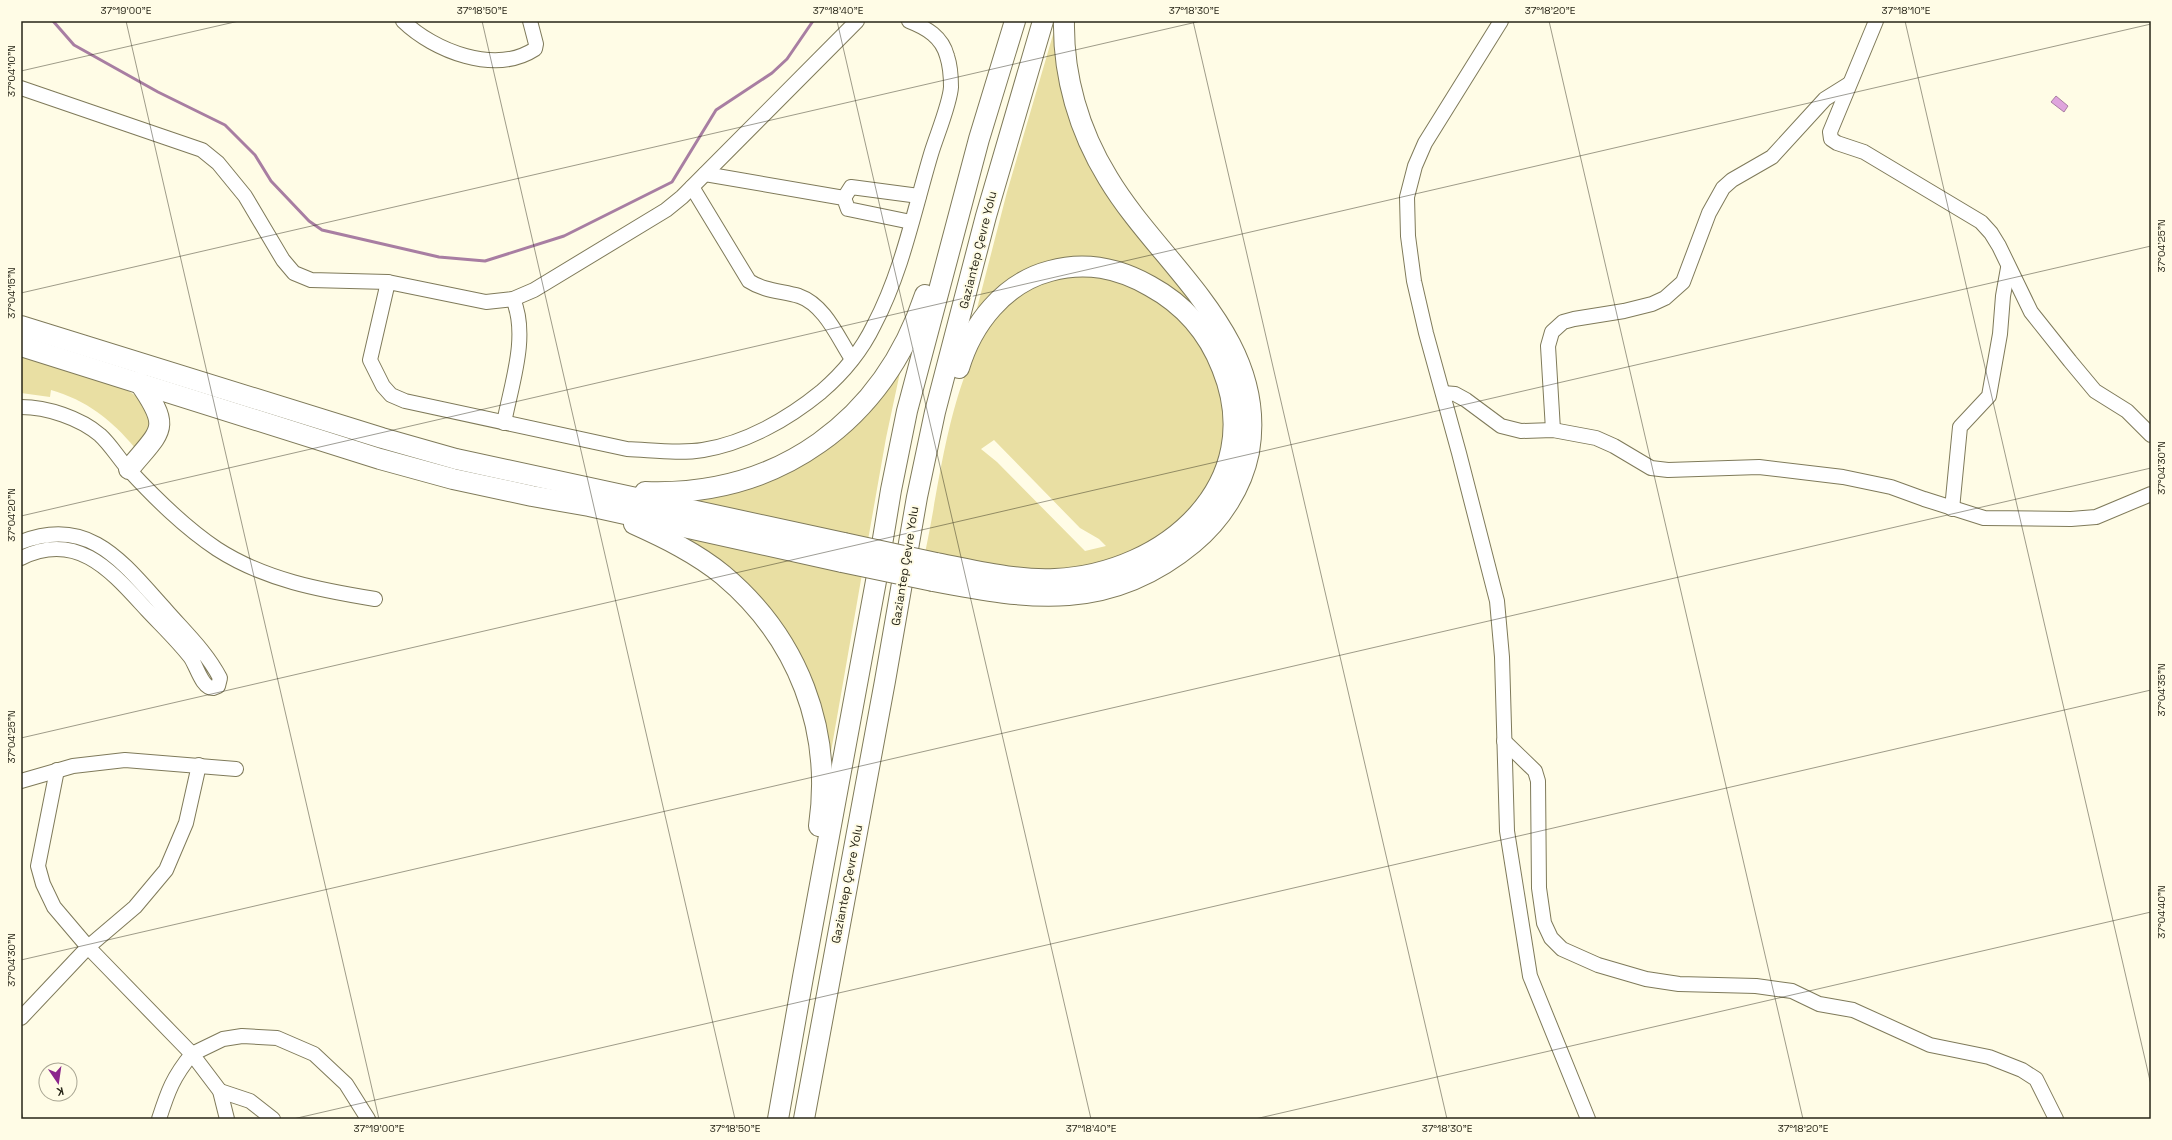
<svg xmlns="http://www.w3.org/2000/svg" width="2172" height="1140" viewBox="0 0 2172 1140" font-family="'Space Grotesk',sans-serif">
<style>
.green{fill:#e9dfa3;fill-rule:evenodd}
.water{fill:#dfa4dd;stroke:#a87ea2}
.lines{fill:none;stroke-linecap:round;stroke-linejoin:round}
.stream{stroke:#a87ea2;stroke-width:3}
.minor-casing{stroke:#7f7a5a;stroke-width:16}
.highway-casing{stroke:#7f7a5a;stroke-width:22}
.minor{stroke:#fff;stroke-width:14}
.highway{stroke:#fff;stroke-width:20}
.highway-bridge-casing{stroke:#7f7a5a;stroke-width:22;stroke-linecap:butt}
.highway-bridge{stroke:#fff;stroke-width:20}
.ticks{fill:none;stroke:#272517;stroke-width:1;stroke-opacity:0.45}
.labels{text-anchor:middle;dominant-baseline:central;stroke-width:4;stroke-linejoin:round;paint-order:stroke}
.street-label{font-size:12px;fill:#272517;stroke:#fffce6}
.neatline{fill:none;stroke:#272517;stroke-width:1.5}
.ticks-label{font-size:10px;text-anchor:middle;fill:#272517}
</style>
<rect width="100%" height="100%" fill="#fffce6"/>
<g class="green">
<path d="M1057,21L1067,102L1196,308L1194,314L1072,260L974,320L1007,192Z"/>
<path d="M1075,274L1096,276L1133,286L1175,313L1196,336L1211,359L1226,412L1225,440L1210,484L1196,504L1161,537L1099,566L1034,572L925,553C942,475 951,354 1013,298C1029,284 1055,280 1075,274ZM994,440L1080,528L1099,539L1106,546L1085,551L997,462L981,449Z"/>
<path d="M21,356C46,364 121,381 137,397C146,405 149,414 154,426L135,448C112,420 86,400 51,390L50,397L21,393Z"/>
<path d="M902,363L886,438L868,540L668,498L764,481Z"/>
<path d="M666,532L862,574L829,763L795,652Z"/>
</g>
<path class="water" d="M2056,96L2068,106L2064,112L2051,102Z"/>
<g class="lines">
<path class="stream" d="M53,21L74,45L158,92L225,125L255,155L271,181L309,221L322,230L439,257L485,261L564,236L672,182L716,110L772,73L787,59L813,21"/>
<defs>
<g id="minor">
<path d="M403,21C434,51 495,75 535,49L536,44L530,21"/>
<path d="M857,21L682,197L666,210L534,290L513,299L486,302L388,282L370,360L383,386L391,395L405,401L627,449C652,450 679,454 703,450C746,443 788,419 821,392C842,374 862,350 874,325C902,272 914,211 931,154C936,137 950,104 951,87C951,77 950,65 947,56C942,37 927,28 909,21"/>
<path d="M1501,21L1425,143L1415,166L1407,197L1408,236L1414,281L1426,333L1459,453L1497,601L1502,657L1507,831L1530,976L1588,1119"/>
<path d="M1876,21L1830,132L1831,139L1837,143L1864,152L1981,222L1991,233L1999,246L2031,312L2070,361L2095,391L2127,411L2151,435"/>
<path d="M21,88L202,150L218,163L245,196L283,260L294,273L311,280L388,282"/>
<path d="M705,174L844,198L848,209L911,222"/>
<path d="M692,187L749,281C764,291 782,291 799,296C825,305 838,338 852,359"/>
<path d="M844,198L851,187L919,196"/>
<path d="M1443,393L1455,394L1466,400L1501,426L1521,431L1553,430L1596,438L1614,446L1651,468L1668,470L1759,467L1843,477L1891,487L1924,499L1984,518L2071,519L2096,517L2151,494"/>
<path d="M21,407C47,407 80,418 100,435C111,445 119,459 129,470C156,499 184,527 217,549C265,580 320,590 375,599"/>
<path d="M504,423C511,385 529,336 513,299"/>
<path d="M1553,430L1548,346L1552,332L1563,322L1574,319L1624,311L1652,304L1665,298L1683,282L1709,213L1723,188L1732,180L1772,157L1825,99L1849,84"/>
<path d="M1952,509L1960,427L1989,396L2000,334L2003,296L2008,268"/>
<path d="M21,542C90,515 123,563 165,609C184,631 206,651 220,678L218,686L213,688C202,688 197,667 191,658C178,641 162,626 147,610C112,572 78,530 21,558"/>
<path d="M1504,741L1535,771L1538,781L1539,888L1544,923L1551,938L1562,949L1598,965L1646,979L1679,984L1756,986L1792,991L1819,1004L1853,1010L1930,1045L1989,1057L2022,1070L2036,1079L2056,1119"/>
<path d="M57,770L38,866L43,884L54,907L88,947L192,1054L223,1039L242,1036L277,1038L314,1054L346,1084L368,1119"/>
<path d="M21,781L73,766L125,760L236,769"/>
<path d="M21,1018L88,947L135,907L166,870L186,823L199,765"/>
<path d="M220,1091L250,1101L273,1119"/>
<path d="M159,1119C168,1091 173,1077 192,1054L220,1091L227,1119"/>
</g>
<g id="highway">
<path d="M21,326L382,438L456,459L844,543"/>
<path d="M21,346L380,459L453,479L532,496L589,506L842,562"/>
<path d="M129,469C162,429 172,429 139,382"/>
<path d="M645,492C779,497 883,421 925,295"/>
<path d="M634,524C665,538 696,553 723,575C798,638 833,729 819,826"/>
<path d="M936,563C974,570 1015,581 1055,579C1165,574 1269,484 1222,368C1208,332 1183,304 1150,286C1118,268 1086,261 1050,271C1004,283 972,324 959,368"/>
<path d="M933,581C1031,600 1110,612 1193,543C1221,520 1242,487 1249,452C1269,337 1160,265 1108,178C1079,131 1063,76 1064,21"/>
<path d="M778,1119L803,977L876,581L891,490L907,411L979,139L1015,21"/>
<path d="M804,1119L885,681L917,497L935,412L986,216L1043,21"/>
</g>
</defs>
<use href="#minor" class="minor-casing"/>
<use href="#highway" class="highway-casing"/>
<use href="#minor" class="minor"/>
<use href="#highway" class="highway"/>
<defs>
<g id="highway-bridge">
<path d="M844,543L936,563"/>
<path d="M842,562L933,581"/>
</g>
</defs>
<use href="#highway-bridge" class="highway-bridge-casing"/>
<use href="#highway-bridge" class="highway-bridge"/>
</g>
<path class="ticks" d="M126,21L379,1119M482,21L735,1119M837,21L1091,1119M1193,21L1447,1119M1549,21L1803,1119M1905,21L2151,1085M21,71L239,21M21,293L1201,21M21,516L2151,24M21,738L2151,246M21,960L2151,468M21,1110L23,1119M293,1119L2151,690M1255,1119L2151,912"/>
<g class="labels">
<g class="street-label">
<text transform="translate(978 250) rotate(-76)">Gaziantep Çevre Yolu</text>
<text transform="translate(905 566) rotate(-81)">Gaziantep Çevre Yolu</text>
<text transform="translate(847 884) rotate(-79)">Gaziantep Çevre Yolu</text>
</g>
</g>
<rect width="2172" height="1140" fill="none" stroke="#fffce6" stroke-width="44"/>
<g transform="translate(58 1082) rotate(167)"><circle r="19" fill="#fffce6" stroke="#a9a693"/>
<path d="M0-3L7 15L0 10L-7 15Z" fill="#8b258c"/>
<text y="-6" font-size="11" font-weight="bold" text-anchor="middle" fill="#272517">K</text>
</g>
<rect x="22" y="22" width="2128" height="1096" class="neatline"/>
<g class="ticks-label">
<text x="126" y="14">37°19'00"E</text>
<text x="482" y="14">37°18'50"E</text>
<text x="838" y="14">37°18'40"E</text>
<text x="1194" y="14">37°18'30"E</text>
<text x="1550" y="14">37°18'20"E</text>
<text x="1906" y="14">37°18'10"E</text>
<text transform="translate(11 71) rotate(-90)" y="4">37°04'10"N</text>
<text transform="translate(2161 246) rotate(-90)" y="4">37°04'25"N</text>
<text transform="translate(11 293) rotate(-90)" y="4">37°04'15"N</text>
<text transform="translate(2161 468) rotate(-90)" y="4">37°04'30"N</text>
<text transform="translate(11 515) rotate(-90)" y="4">37°04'20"N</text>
<text transform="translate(2161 690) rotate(-90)" y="4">37°04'35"N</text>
<text transform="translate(11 737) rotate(-90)" y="4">37°04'25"N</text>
<text transform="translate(2161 912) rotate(-90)" y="4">37°04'40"N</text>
<text transform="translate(11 960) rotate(-90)" y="4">37°04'30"N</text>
<text x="379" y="1132">37°19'00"E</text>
<text x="735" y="1132">37°18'50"E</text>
<text x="1091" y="1132">37°18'40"E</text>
<text x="1447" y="1132">37°18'30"E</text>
<text x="1803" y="1132">37°18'20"E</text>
</g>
</svg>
